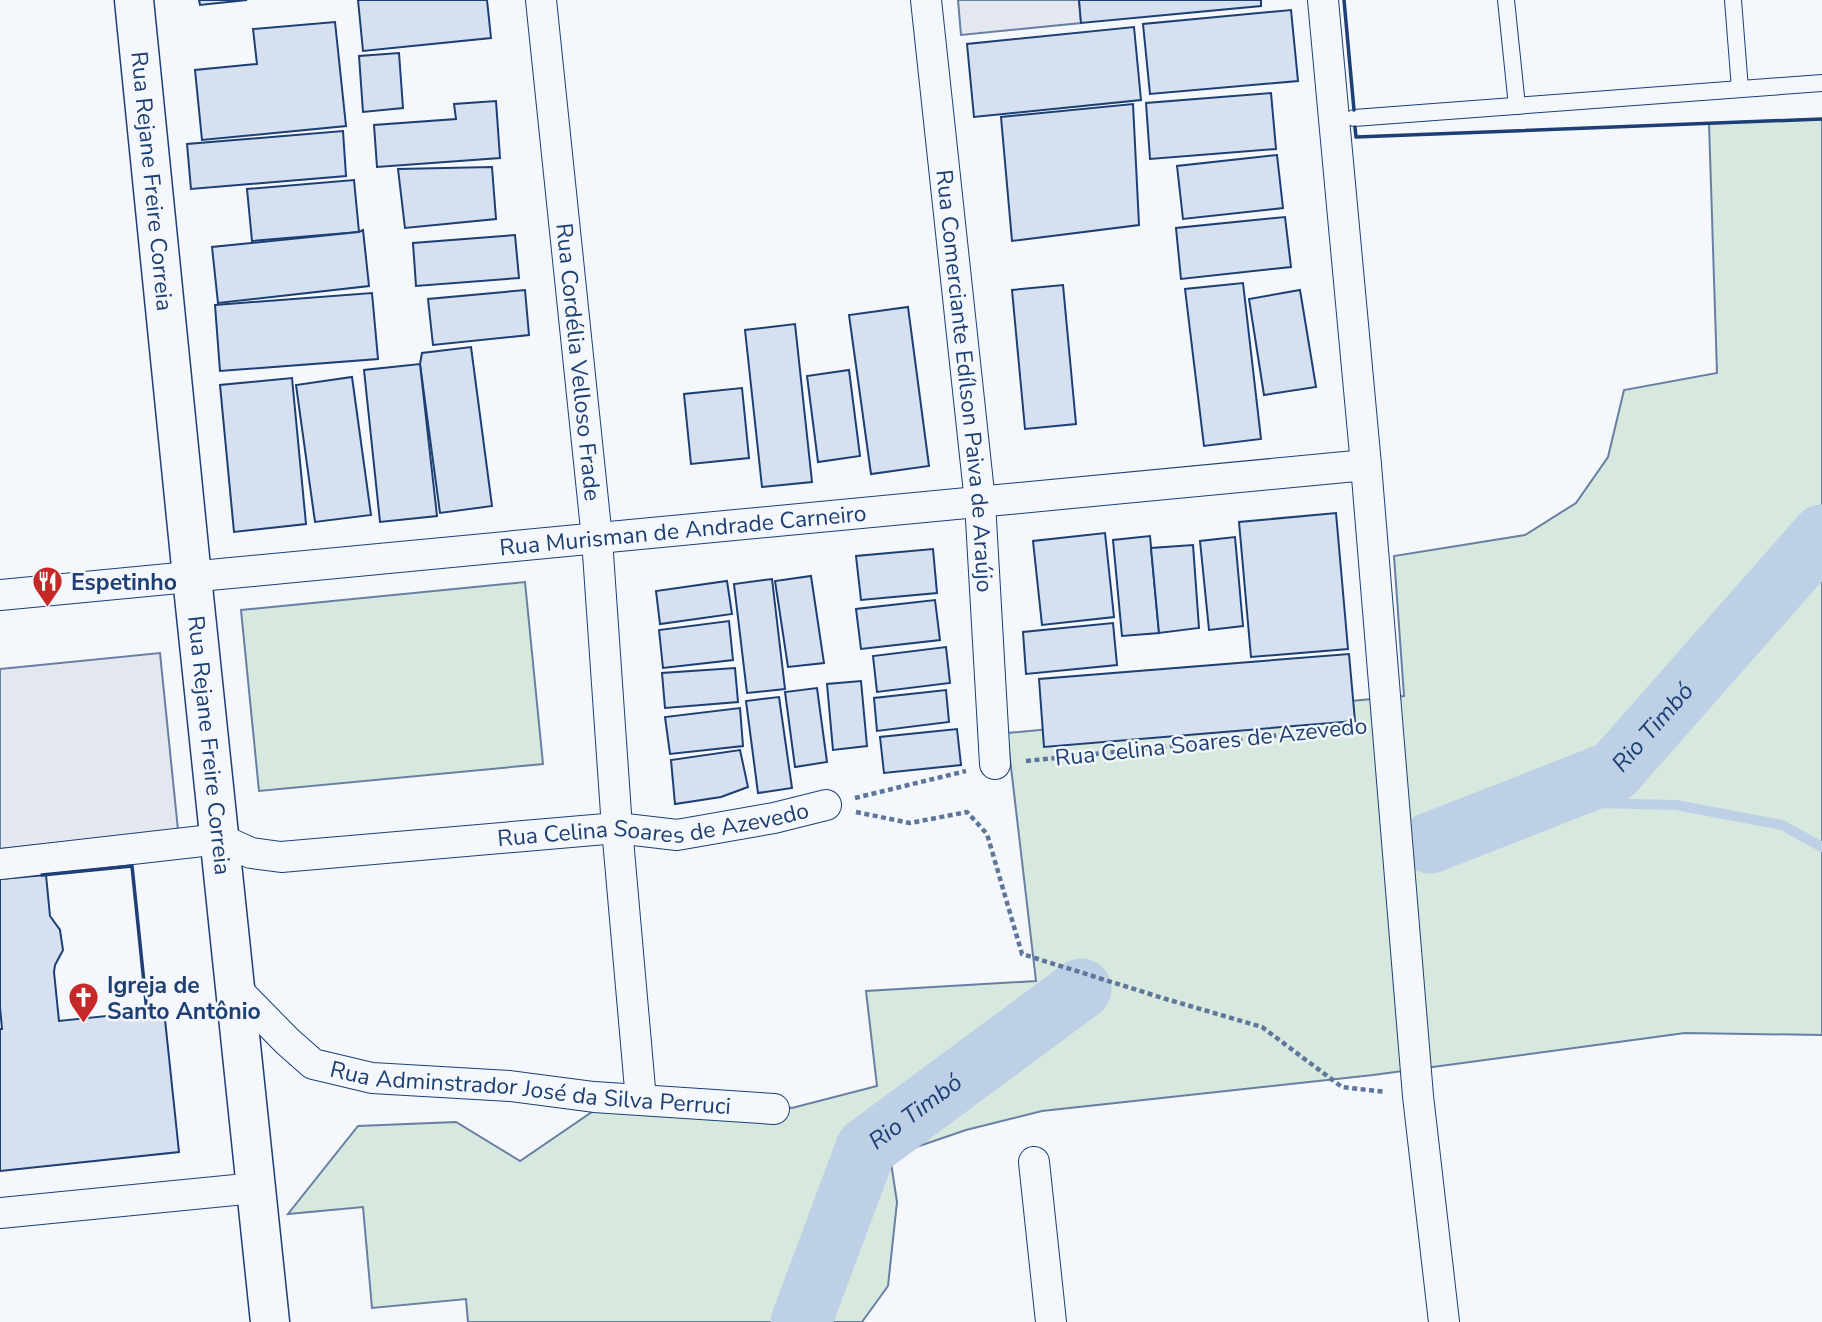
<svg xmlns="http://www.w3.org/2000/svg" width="1822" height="1322" viewBox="0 0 1822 1322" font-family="'Nunito Sans',sans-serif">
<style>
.green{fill:#d7e8df;stroke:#687fa3;stroke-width:2}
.parking{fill:#e3e8f0;stroke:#687fa3;stroke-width:2}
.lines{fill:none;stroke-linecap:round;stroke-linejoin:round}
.stream{stroke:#bed0e5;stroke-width:10}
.river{stroke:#bed0e5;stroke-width:61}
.building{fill:#d5e0f0;stroke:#1d3f73;stroke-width:2}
.service-casing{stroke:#1d3f73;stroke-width:18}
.minor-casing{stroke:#1d3f73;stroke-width:32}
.tertiary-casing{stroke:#1d3f73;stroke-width:41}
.path{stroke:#5e769c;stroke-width:4.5;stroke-dasharray:5 3.5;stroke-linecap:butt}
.service{stroke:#f4f7fb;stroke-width:16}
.minor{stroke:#f4f7fb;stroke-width:30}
.tertiary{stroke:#f4f7fb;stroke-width:38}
.wall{stroke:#1d3f73;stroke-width:3.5}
.labels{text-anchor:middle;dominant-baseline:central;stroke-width:5;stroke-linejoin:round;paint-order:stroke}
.street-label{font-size:23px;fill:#1d3f73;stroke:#f4f7fb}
.poi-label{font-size:23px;font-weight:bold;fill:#1d3f73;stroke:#f4f7fb;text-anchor:start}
.water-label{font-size:24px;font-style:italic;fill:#1d3f73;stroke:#f4f7fb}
</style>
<rect width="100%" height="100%" fill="#f4f7fb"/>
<g class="green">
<path d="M1822,119V1035L1685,1033L1373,1075L1042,1111L966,1130L890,1156L897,1202L888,1286L862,1322H468L466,1299L372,1308L363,1207L288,1214L358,1126L456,1122L520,1161L630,1086L792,1108L877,1086L866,991L1036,981L1007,733L1404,696L1394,556L1525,535L1576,503L1608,457L1624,390L1717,373L1709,123Z"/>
<path d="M525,582L543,764L259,791L241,610Z"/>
</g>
<g class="parking">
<path d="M958,0H1079L1081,23L961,35Z"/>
<path d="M160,653L178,830L0,849V669Z"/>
</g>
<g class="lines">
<path class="stream" d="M1542,799L1596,803L1676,805L1782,825L1822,847"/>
<g class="river">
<path id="s1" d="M1430,843L1614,771L1822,535"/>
<path id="s2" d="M801,1322L866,1148L1081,989"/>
</g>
</g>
<g class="building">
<path d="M199,0H247L200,5Z"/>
<path d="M358,0H487L491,38L363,51Z"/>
<path d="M1079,0H1261V6L1081,23Z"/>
<path d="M1291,10L1298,81L1150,94L1143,24Z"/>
<path d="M335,22L346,126L202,140L195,70L257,64L253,29Z"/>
<path d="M1134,27L1141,100L974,117L967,44Z"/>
<path d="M399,53L403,108L363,112L359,56Z"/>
<path d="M1271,93L1276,149L1150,159L1146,103Z"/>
<path d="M496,101L500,158L377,167L374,125L456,119L454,104Z"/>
<path d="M1133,104L1139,225L1012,241L1001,117Z"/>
<path d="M343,131L346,176L191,189L187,144Z"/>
<path d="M1277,155L1283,208L1183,219L1177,166Z"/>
<path d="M492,167L496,219L405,228L398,169Z"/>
<path d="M354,180L359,232L252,241L247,189Z"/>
<path d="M1285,217L1291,267L1181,279L1176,228Z"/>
<path d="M363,230L369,286L218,303L212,247L359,232Z"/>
<path d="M515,235L519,278L416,286L413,243Z"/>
<path d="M1243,283L1261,439L1204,446L1185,289Z"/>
<path d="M1063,285L1076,424L1025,429L1012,290Z"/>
<path d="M525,290L529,335L433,345L428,299Z"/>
<path d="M1300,290L1316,387L1264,395L1249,299Z"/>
<path d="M372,293L378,359L220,371L215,305Z"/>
<path d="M908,307L929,466L871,474L849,315Z"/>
<path d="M795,324L812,482L762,487L745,330Z"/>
<path d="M471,347L492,506L440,513L420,364L422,353Z"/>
<path d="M420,364L437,516L380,522L364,370Z"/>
<path d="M849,370L860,456L818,462L807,376Z"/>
<path d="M352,377L371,515L315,522L296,385Z"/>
<path d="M292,378L306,524L234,532L220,385Z"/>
<path d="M742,388L749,458L691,464L684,394Z"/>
<path d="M1336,513L1348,649L1251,657L1239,522Z"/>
<path d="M1105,533L1114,617L1042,625L1033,541Z"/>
<path d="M1150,536L1159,633L1122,636L1113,540Z"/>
<path d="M1235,537L1243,626L1209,630L1200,541Z"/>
<path d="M1193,545L1199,628L1159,633L1151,548Z"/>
<path d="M933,549L937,593L861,600L856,556Z"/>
<path d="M811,576L824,663L788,667L775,581Z"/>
<path d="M772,579L785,689L747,693L734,584Z"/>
<path d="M727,581L732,614L660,624L656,591Z"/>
<path d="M935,600L940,640L861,649L856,609Z"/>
<path d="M729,621L733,660L663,668L659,630Z"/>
<path d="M1113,623L1117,665L1026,674L1023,632Z"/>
<path d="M946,647L950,683L877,692L873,656Z"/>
<path d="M1349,654L1355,721L1044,747L1039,679Z"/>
<path d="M735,668L738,702L665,708L662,673Z"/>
<path d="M861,681L867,746L833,750L827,684Z"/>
<path d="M817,688L827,762L795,767L785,692Z"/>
<path d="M946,690L949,722L877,731L874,698Z"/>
<path d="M779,697L792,788L758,793L746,701Z"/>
<path d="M740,708L743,746L670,754L665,717Z"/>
<path d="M957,729L961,765L884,773L880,737Z"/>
<path d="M740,750L748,787L721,797L675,804L671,760Z"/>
<path d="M46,875L50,916L60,930L63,950L55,965L54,972L59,1021L164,1010L179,1152L0,1171V1029H2L0,1007V879Z"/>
</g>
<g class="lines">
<defs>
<g id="service">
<path d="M1506,0L1517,106"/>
<path d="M1733,0L1740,89"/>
<path d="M1354,118L1822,83"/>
</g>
<g id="minor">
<path id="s3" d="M541,0L597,539L617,828L641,1100"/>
<path id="s4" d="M926,0L980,502L995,764"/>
<path d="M1323,0L1366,465L1418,1096L1444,1322"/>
<path id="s5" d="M0,595L1366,465"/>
<path id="s6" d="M0,864L220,839L251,853L281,857L617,828L677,835L774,818L826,805"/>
<path id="s7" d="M236,989L287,1041L313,1064L372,1078L510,1086L594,1097L774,1109"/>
<path d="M1034,1162L1051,1322"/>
<path d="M0,1213L256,1188"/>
</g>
<g id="tertiary">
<path id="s8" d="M134,0L192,577L270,1322"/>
</g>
</defs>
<use href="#service" class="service-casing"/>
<use href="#minor" class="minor-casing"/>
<use href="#tertiary" class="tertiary-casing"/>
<g class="path">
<path d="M1026,761L1359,727"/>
<path d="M855,798L966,771"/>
<path d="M856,812L910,823L967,812L987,834L1022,954L1166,999L1262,1027L1342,1087L1386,1092"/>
</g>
<use href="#service" class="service"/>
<use href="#minor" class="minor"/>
<use href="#tertiary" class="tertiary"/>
<g class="wall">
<path d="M1344,0L1354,110"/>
<path d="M1355,127L1356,137L1822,119"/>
<path d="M42,875L132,866L147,1012"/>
</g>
</g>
<defs>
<symbol id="restaurant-pin" viewBox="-11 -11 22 30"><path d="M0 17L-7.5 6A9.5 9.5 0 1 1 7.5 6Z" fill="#c62828" stroke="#f4f7fb"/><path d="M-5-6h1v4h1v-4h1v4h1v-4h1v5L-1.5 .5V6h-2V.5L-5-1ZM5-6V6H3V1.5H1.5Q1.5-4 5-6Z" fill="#fff"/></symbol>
<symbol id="church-pin" viewBox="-11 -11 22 30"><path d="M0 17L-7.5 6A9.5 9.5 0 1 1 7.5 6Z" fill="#c62828" stroke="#f4f7fb"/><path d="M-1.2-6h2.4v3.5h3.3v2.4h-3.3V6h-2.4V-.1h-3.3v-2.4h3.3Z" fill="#fff"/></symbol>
</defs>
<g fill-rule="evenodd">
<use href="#restaurant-pin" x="30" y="564" width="35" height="47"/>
<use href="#church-pin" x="66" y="980" width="35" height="47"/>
</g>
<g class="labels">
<g class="street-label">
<text stroke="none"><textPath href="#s8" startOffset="182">Rua Rejane Freire Correia</textPath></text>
<text stroke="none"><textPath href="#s3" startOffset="364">Rua Cordélia Velloso Frade</textPath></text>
<text stroke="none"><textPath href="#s4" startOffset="383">Rua Comerciante Edílson Paiva de Araújo</textPath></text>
<text stroke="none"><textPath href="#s5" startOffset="686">Rua Murisman de Andrade Carneiro</textPath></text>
<text transform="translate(1211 742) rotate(-6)">Rua Celina Soares de Azevedo</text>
<text stroke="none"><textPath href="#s8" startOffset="749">Rua Rejane Freire Correia</textPath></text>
<text stroke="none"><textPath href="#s6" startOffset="660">Rua Celina Soares de Azevedo</textPath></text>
<text stroke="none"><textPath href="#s7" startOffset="327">Rua Adminstrador José da Silva Perruci</textPath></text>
</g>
<g class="poi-label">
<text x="71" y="582">Espetinho</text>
<text x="107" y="985">Igreja de<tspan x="107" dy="26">Santo Antônio</tspan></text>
</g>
<g class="water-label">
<text stroke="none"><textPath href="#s1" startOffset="256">Rio Timbó</textPath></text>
<text stroke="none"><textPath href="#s2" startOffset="247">Rio Timbó</textPath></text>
</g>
</g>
</svg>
